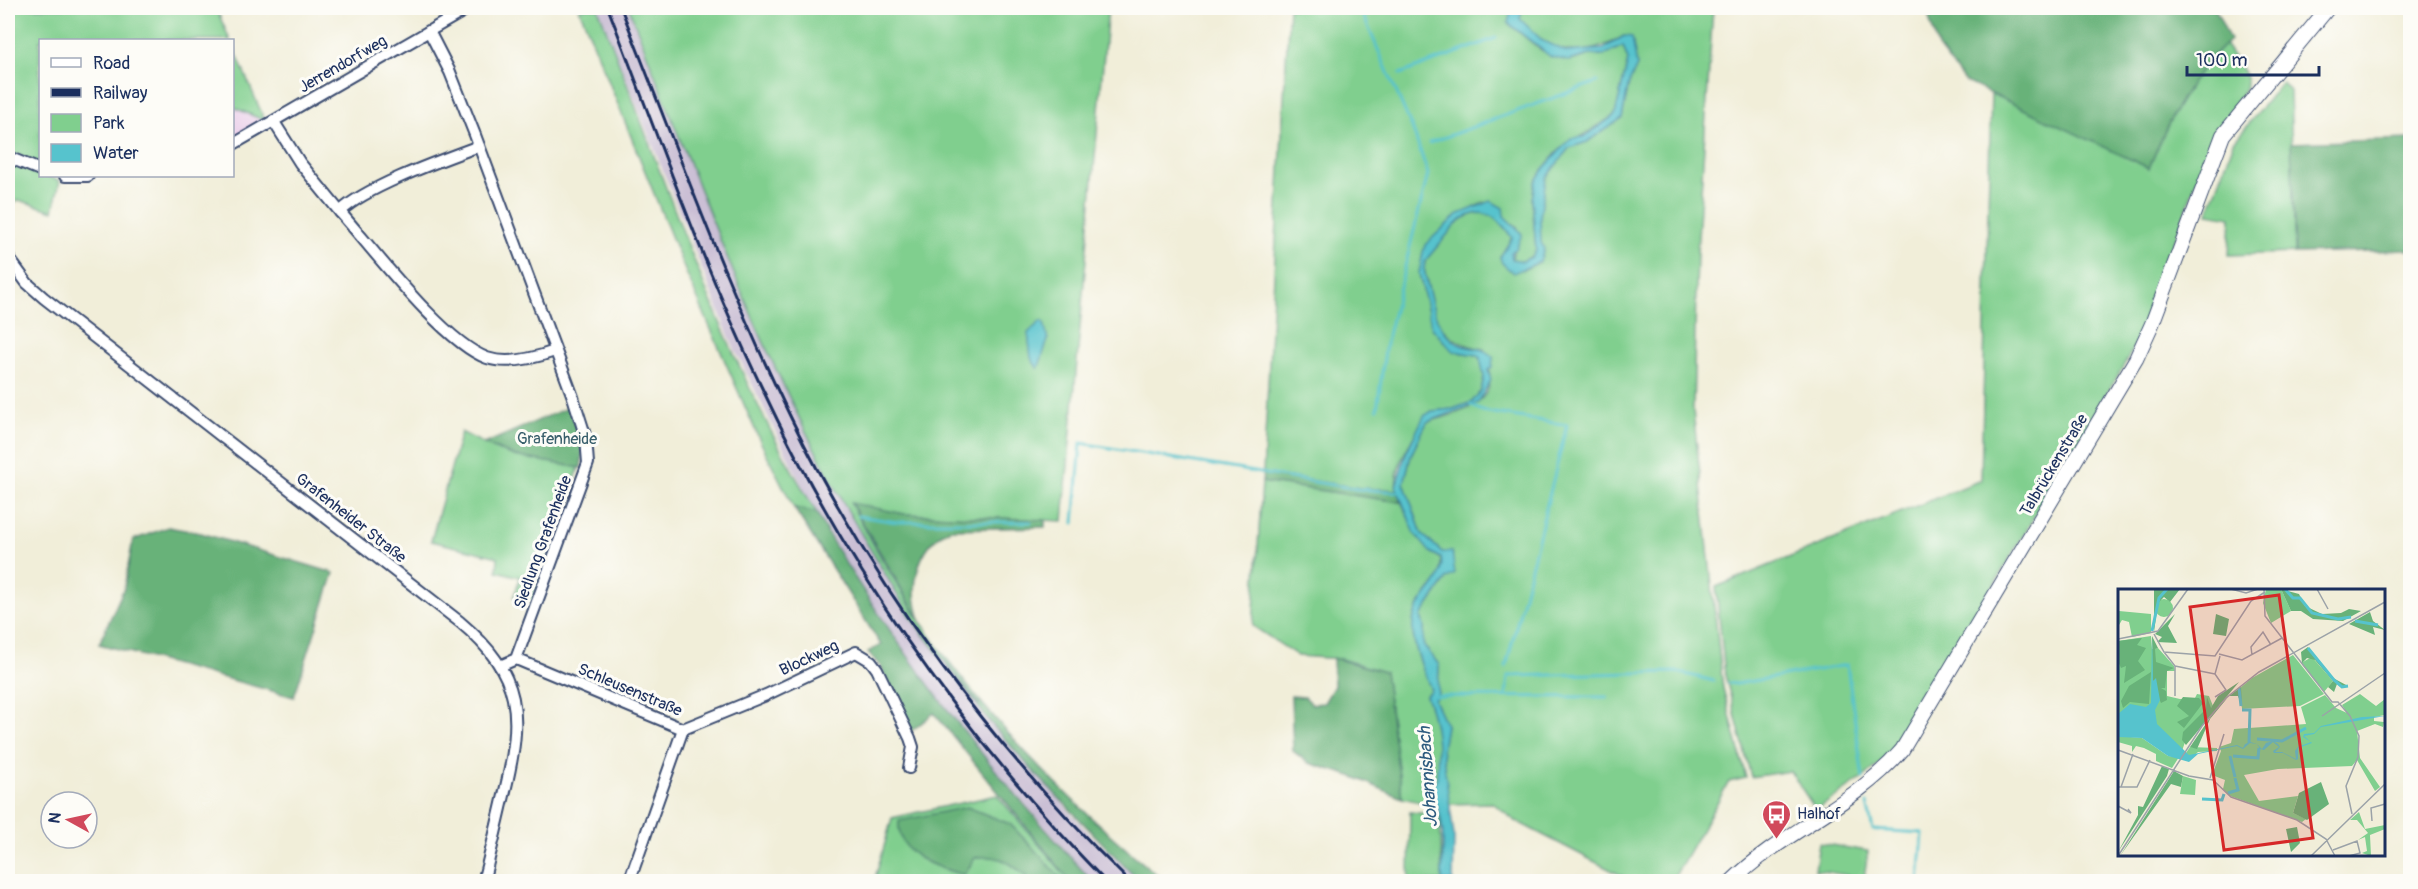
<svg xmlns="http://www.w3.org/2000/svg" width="2418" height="889" viewBox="0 0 2418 889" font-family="Pangolin,sans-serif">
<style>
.built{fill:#ebd1eb}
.industrial{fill:#cbbfd5}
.green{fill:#80cf8e;stroke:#4e7f76;stroke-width:1.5}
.forest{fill:#68b279;stroke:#42706c;stroke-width:1.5}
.water{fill:#56c3cd;stroke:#387996;stroke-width:1.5}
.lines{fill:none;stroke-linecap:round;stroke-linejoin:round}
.stream{stroke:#56c3cd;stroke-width:3}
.minor-casing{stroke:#3b4c70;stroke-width:14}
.major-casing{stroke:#3b4c70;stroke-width:16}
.minor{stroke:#fff;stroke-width:10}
.major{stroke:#fff;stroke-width:14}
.rail{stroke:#1b2f5e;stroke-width:3}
.labels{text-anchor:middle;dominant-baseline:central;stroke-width:6;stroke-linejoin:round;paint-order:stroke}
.street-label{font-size:16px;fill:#1b2f5e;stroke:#fdfcf7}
.park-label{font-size:16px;fill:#395f6c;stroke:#fdfcf7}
.poi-label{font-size:16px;fill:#1b2f5e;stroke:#fdfcf7;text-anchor:start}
.water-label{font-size:18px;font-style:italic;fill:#2d5b7f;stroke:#fdfcf7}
.inset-river{fill:none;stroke:#56c3cd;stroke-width:3}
.inset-road{fill:none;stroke:#9ba2a8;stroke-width:1.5}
.view{fill:#d62828;fill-opacity:0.15;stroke:#d62828;stroke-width:3}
.inset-edge{fill:none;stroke:#1b2f5e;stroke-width:3}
</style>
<rect width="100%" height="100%" fill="#fdfcf7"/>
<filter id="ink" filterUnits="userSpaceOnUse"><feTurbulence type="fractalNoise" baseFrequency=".0167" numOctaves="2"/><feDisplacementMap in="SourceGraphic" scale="12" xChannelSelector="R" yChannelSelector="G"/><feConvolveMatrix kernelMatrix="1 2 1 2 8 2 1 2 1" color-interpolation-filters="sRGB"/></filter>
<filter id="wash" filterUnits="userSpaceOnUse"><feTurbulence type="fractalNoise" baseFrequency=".008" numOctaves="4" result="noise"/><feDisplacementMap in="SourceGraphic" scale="24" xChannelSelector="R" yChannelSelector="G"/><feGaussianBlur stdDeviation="1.35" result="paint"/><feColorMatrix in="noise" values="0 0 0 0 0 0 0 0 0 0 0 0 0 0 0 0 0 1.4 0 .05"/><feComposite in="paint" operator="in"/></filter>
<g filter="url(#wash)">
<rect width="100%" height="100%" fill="#f1eed9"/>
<path class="built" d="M233,107L265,121L233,139Z"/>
<path class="industrial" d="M598,8H629L742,292L780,378L852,519L861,521L904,597L905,606L989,721L1087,831L1139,881H1092L966,736L895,638L852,574L807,496L731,342Z"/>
<g class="green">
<path d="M8,8H216L230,40H40V165L8,151Z"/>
<path d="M579,8H598C664,177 721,357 817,513L794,508L760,441L684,268Z"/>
<path d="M629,8H1108L1063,521L904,514L851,504C889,574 930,642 981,702L979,704C958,678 936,653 917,626C903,605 890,582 877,560C771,388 702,195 629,8Z"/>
<path d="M1289,8H1512L1509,24L1541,50L1575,60L1590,55L1602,56L1623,46L1628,60L1615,115L1557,152L1544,168L1535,182L1532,199L1536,249L1532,256L1523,261L1512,259L1518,228L1484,202L1447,224L1431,242L1419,273L1432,328L1453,351L1476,355L1481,358L1484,377L1481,391L1472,402L1453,409L1432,411C1418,429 1392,466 1397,490L1360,488L1263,473Z"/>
<path d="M1522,8H1713L1697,254L1693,410L1723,688L1746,778L1729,782L1672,881H1632L1514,820L1493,803L1448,804L1442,749L1446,725L1434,700L1438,693L1439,665L1423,644L1424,627L1421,616L1447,578L1442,552L1422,534L1404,483L1411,455L1427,422C1448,416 1488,408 1490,381C1491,372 1486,358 1484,349C1434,342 1434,311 1424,269L1425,261L1457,223C1481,204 1498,215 1512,238L1500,257L1523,270L1540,262V217L1546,178L1569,148L1587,142L1622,118L1629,83L1637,66L1624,36C1585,59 1549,58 1520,19Z"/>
<path d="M2225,44C2232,55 2244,69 2247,81C2249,89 2214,136 2208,149L2142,331L2127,360L1896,750L1863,778L1816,810L1790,771L1751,777L1725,675L1716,587L1981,480L1991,93L2149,168L2171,114L2189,83Z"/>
<path d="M233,46L265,121L233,107Z"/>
<path d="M2282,82L2290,91L2295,253L2229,255L2231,217L2208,213L2234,142Z"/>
<path d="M8,162L60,181L53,211L19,200L8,208Z"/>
<path d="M569,407L583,457L532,601L514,597L520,577L497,571L498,557L431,541L461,432L499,451L541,461Z"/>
<path d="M1262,482L1401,502C1413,525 1418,544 1441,559V577C1431,589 1418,602 1414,617C1408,637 1424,671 1431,690L1426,695C1435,720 1441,751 1437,778C1436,785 1430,788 1431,795C1432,799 1436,801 1438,806L1402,798L1385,672L1341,659L1298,656L1253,626Z"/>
<path d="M997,795L1070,881L874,882L892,818Z"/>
<path d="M1410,812L1440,815L1442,881L1409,882Z"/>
<path d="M1819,843L1868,851L1864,878L1815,870Z"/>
</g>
<g class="forest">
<path d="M1926,8H2215L2230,40C2189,75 2169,119 2149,168L1964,81L1938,47Z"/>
<path d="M2410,139V250L2295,253L2291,143Z"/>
<path d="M569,407L583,449L581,468L514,456L484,444Z"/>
<path d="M1263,473L1360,488L1397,490L1401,502L1262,482Z"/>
<path d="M851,503L904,514L1045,520V527L950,529C915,546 908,591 922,624Z"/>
<path d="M794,508L817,513C834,548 857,581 879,614C942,709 1015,797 1092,881H1070L934,713L910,732L881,667L868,652L881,645Z"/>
<path d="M168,527L201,533L334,573L294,697L99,644L124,588L133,540Z"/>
<path d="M917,625L978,704L981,702C1037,768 1098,828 1165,881H1139L1032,770L989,721Z"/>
<path d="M1333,658L1385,672L1402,798L1354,777L1309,763L1293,751L1291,696L1305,697L1312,704L1324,703L1334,686Z"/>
<path d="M967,807L1010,824L1064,881H1030C1014,864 999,853 975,858L964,875C938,868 896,856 899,821Z"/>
</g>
<g class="water">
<path d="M1512,8H1522L1520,19L1543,41L1567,52L1603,49L1624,36L1632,37L1637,66L1629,83L1622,118L1587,142L1569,148L1546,178L1540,217L1541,242L1544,249L1540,262L1513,273L1502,263L1500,257L1512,238C1498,215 1481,204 1457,223L1425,261L1424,269C1430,294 1433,330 1459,344C1472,351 1480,344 1493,357L1492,367L1488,370L1491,380L1478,403L1427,422L1411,455L1404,483L1422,534L1442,552H1452L1455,574L1447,578L1421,616L1424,627L1423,644L1439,665L1438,693L1434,700L1446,725L1442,749L1454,836L1453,881H1442C1442,857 1448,815 1431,797C1431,788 1437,785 1437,775C1439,748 1436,721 1426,695L1431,690C1424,671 1408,637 1414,617C1420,594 1446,584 1441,558L1430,552L1415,534L1396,486L1406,453L1424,416L1432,411L1453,409L1472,402L1481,391L1484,377L1480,358L1476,355L1453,351L1432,328L1419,273L1423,252L1425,245L1457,215L1491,201L1503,208L1504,216L1522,234L1516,249L1511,252L1512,259L1523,261L1532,257L1536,249L1532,199L1535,182L1544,168L1571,138L1584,137L1615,115L1628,60L1623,46L1602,56L1590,55L1568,61L1551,57L1508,23Z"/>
<path d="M1041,321L1044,323L1048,340L1038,369L1031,358L1028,333Z"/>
</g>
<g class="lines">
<g class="stream">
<path d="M1360,8L1413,130L1428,174L1386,343L1377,409"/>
<path d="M1400,74L1496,38"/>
<path d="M1429,143L1597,82"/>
<path d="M1470,405L1482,411L1567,425L1506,667"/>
<path d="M858,516L897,522H1031"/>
<path d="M1074,523L1081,443L1357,489L1400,492"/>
<path d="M1728,683L1736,684L1847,665L1863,778"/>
<path d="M1433,696L1608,697"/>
<path d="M1506,696L1508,676L1677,672L1714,681"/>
<path d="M1867,804L1873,830L1923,833L1919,882"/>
</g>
</g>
</g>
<g filter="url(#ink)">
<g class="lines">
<defs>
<g id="minor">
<path d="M429,31L450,72L475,135L573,397L586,438L588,463L516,659L500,666"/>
<path d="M274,122L300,163L340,212"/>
<path d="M232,145L469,8"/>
<path d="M479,146C444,159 365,187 340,212C372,248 444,343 487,358C508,365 535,358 555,351"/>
<path d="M8,157L40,170"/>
<path d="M65,176H88"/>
<path d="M8,257L27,283L44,298L460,622C523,675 523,716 505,791C498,821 491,851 483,882"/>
<path d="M516,659L683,729"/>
<path d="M683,729L766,695L856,652L871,661L877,669L910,738L913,747L909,768"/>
<path d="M629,882L683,729"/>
</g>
<path id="major" d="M1731,882C1783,831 1854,806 1902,750L2136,359L2152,324L2223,135L2328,8"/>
</defs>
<use href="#minor" class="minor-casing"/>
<use href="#major" class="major-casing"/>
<use href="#minor" class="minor"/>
<use href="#major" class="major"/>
<g class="rail">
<path d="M608,8C657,134 702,263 761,386C847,569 965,737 1106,882"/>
<path d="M621,8C676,146 726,286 792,420C876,591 993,749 1130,882"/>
</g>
</g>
</g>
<defs>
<symbol id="bus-pin" viewBox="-11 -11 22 30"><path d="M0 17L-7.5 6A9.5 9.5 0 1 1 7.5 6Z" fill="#d1495b" stroke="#fdfcf7"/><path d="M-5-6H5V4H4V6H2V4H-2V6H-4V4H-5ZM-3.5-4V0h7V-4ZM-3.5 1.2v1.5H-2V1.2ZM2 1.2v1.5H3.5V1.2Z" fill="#fff"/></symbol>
</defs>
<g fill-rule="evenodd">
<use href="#bus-pin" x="1760" y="798" width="33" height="45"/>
</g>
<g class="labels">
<g class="street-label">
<text transform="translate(343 64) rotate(-30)">Jerrendorfweg</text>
<text transform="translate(2054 465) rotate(-59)">Talbrückenstraße</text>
<text transform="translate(351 518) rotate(38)">Grafenheider Straße</text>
<text transform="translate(543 542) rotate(-70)">Siedlung Grafenheide</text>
<text transform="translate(809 658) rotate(-25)">Blockweg</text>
<text transform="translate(630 690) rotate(23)">Schleusenstraße</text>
</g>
<g class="park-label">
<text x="557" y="439">Grafenheide</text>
</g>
<g class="poi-label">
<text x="1797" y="814">Halhof</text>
</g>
<g class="water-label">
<text transform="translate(1428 777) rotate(-94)">Johannisbach</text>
</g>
</g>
<g transform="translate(2118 589)">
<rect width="267" height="267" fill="#f1eed9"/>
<path d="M148,0H163L173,22L153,34L145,14ZM37 19a9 9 0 1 1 18 0a9 9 0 1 1-18 0ZM1,22L33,25V44L14,48L11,33L4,31L1,36ZM33,47L34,60L40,59L56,77L57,82H49V107L62,110L77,109L79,105L91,107L95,117L67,153L64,162L68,164L72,158L99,159V162L80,163L71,171L44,146L26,120L13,117L0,126V52ZM175,66L206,105L182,117L124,120L122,99L104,114L134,89ZM194,68L215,92L206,103L183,74ZM242,105L258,117L267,110V126L256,128V132L266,133L265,138L257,135L239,142L242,169L262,198L257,202L239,171L234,177L160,180L126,186L141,212L180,207L175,224L188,230L184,233L112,207L105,200L107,191L94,186L103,162L101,158L113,154L116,140L130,139L131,155V139L188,135L183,118L207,106L218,119L229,124L224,116ZM1,147L24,149L50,167L61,168L54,179L38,172V165L26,159L18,157L14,163V157L0,153ZM65,187L78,191L77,206L62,205ZM241,223L247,240L267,236V240L252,246L253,267L244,264L249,262L247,248L240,251L250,244L239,231H232Z" fill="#80cf8e"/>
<path d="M36,0H62L52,13L46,8L40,14L36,43ZM163,0L181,5L187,17L204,25L223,24L231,20L243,22L225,32L195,30L183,22H173ZM252,23L255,32L267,41L255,38L257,46L231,35ZM57,25L50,37L59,54L39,53L44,48L37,45ZM98,25L111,30L108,47L95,45ZM34,47L40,59L37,60L38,73L56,79L49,82L47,99H43L48,102L49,111L43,114L36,98L38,90L35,92ZM24,49L19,56L28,59L20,72L27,81L6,94L8,77L3,79L0,72V52ZM190,58L215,89L230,97L224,99L219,95L216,103L210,98L215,92L197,71L189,69L184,74L183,63ZM33,83L31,115L12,113L5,119L3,112L11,97ZM121,93L68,156L64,151L65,143L88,120L89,108L93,119L100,107ZM123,98L124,118L120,107H111L92,130L79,160L72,158L98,120L111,107ZM65,108L81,109L85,114L66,139L59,133L71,127L59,117ZM44,177L51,180L49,187L0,263L20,226V217L25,218ZM56,182L65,187L63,198L53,195L2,267ZM203,193L211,215L189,231L175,224L181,204ZM179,238L182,254L173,263L168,240Z" fill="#68b279"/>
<path d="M34,47L35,92L38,89L42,111L37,121L39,135L71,166L119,156L125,159L127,155L132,153L139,155L144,160L148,154L155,152L160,155L162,158L157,163H164L178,170L177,162L180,158L193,153L185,148L186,145L196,144L203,137L244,128L267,127L203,138L196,145L186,147L194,154L180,159V170L178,171L165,164H156L155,162L161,158L155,153L146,161L142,160L139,155L132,154L125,160L119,157L80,165L71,173L50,167L24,149L0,148V125L12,115L28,118L33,114Z" fill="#56c3cd"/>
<path class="inset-river" d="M167,0L175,9H182L194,24L220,30L233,28M237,32L260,36M34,42L41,9L49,0M190,59L216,91L224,98L230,97M121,99L123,117M124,121H132L131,154M139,150L164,152L188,139M112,167L117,188M115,167L140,169L141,159M110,204L120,201L117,189M84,210L104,211L106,205"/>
<path class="inset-road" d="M113,0L128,4L140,0M146,0L147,27L214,113H220L232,127L241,147L240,168L228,197L234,225M199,0L210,20M36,45L46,63L97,67L133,12L147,3M0,50L40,42L70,0M46,63L57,77V107M101,65L124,71L164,49M134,66L133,58L145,43L153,56M57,77L97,85M97,85L102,67M97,108L108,101L97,85M204,127L267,84M0,161L71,187L95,191L113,208L179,231L208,250L217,267M92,189L106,145M0,198H19L32,171M3,198L15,165M0,217L13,224L10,220M254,232L253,219L267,215M215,261L239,252L242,264L231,267M0,267L84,137L108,109L141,83L267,13M193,267L267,195"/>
<path class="view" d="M161,6L195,249L106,261L72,18Z"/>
<rect width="267" height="267" class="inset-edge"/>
</g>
<rect width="2418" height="889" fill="none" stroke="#fdfcf7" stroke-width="30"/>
<rect x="39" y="39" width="195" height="138" fill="#fdfcf7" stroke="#a3aaba" stroke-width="1.5"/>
<rect x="51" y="58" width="30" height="9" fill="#ffffff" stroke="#a3aaba" stroke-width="1.5"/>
<text x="93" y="69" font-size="18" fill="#1b2f5e">Road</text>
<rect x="51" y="88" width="30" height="9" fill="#1b2f5e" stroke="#a3aaba" stroke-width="1.5"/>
<text x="93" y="99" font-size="18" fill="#1b2f5e">Railway</text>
<rect x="51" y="114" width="30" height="18" fill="#80cf8e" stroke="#a3aaba" stroke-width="1.5"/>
<text x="93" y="129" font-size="18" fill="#1b2f5e">Park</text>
<rect x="51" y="144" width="30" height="18" fill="#56c3cd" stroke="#a3aaba" stroke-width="1.5"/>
<text x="93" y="159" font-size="18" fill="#1b2f5e">Water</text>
<g transform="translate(69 820) rotate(278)"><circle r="28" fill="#fdfcf7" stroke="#a3aaba" stroke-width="1.5"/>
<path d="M0-4.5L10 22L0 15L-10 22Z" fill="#d1495b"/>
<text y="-9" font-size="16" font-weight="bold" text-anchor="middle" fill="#1b2f5e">N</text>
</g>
<path d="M2187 66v9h132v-9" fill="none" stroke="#1b2f5e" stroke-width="3"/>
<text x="2196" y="66" font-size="18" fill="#1b2f5e" stroke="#fdfcf7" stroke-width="4.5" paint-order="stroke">100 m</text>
</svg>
